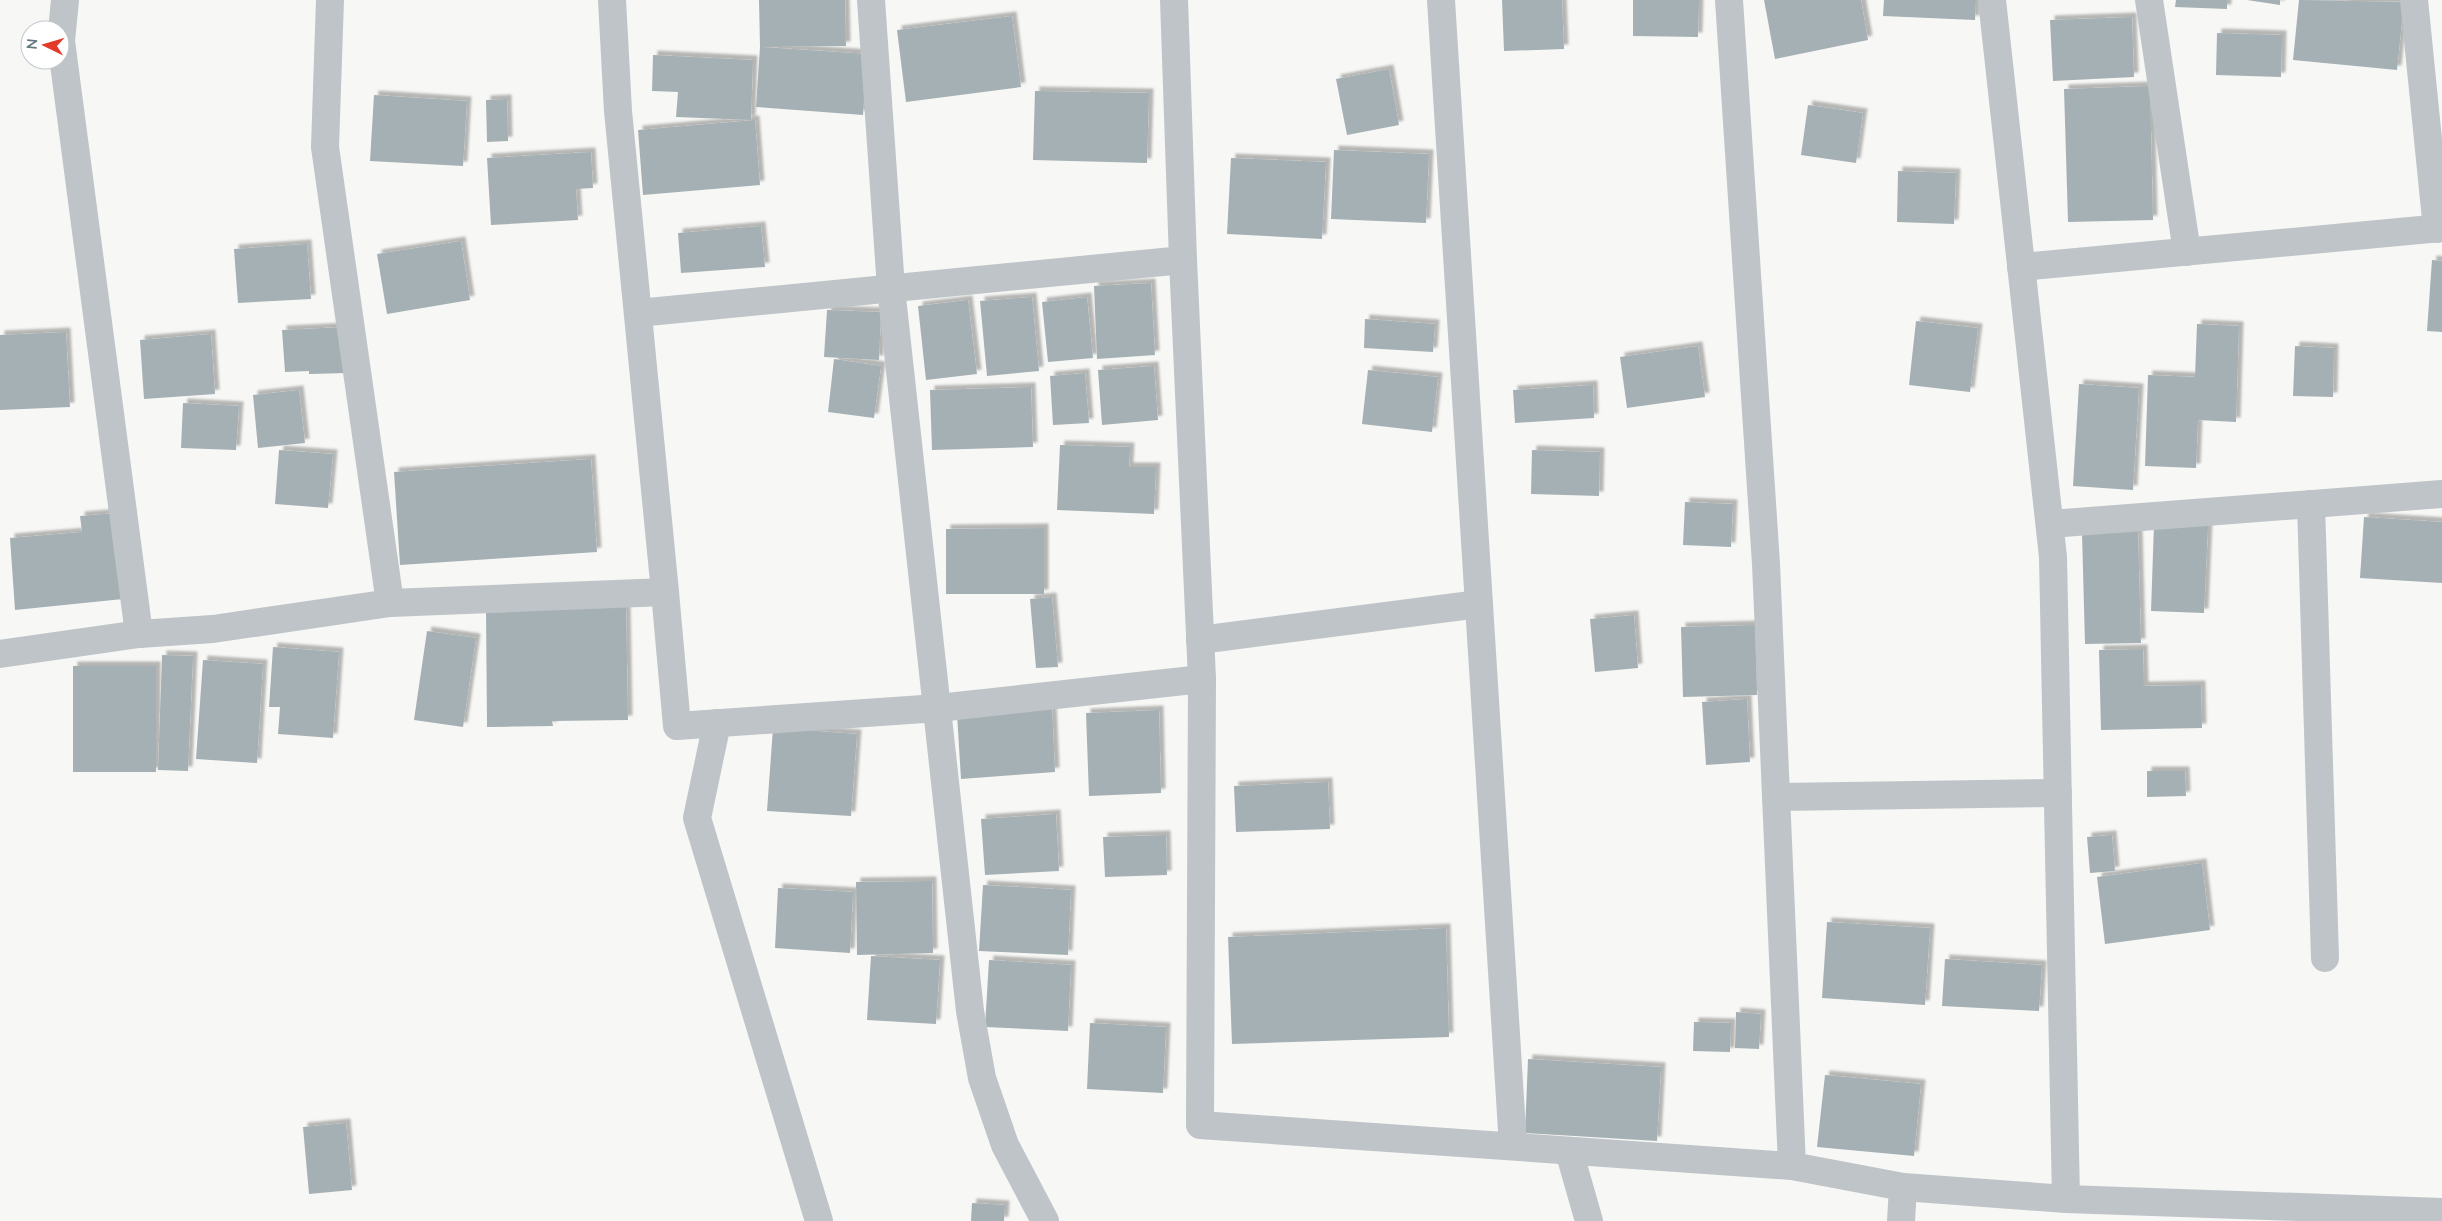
<svg xmlns="http://www.w3.org/2000/svg" width="2442" height="1221" viewBox="0 0 2442 1221" font-family="Lato,sans-serif">
<style>
.building{fill:#a5b0b4;filter:url(#shadow)}
.lines{fill:none;stroke-linecap:round;stroke-linejoin:round}
.street{stroke:#bec4c7;stroke-width:28}
</style>
<defs>
<filter id="shadow"><feDropShadow dx="4.5" dy="-4.5" stdDeviation="1" flood-color="#0004"/></filter>
</defs>
<rect width="100%" height="100%" fill="#f7f7f5"/>
<g class="building">
<path d="M759,0H845L846,46L763,47L867,54L863,115L756,107L760,47Z"/>
<path d="M1502,0H1562L1564,49L1504,51Z"/>
<path d="M1633,0H1699L1698,37L1633,36Z"/>
<path d="M1764,0H1861L1868,40L1775,59Z"/>
<path d="M1884,0H1976L1975,20L1883,16Z"/>
<path d="M2176,0H2227V9L2175,7Z"/>
<path d="M2247,0H2280V5Z"/>
<path d="M2299,0L2404,2L2397,70L2293,60Z"/>
<path d="M1012,16L1021,87L906,102L897,30Z"/>
<path d="M2132,17L2134,77L2053,81L2050,20Z"/>
<path d="M2217,33L2282,35L2281,77L2216,75Z"/>
<path d="M653,55L753,60L751,120L676,117L678,92L652,91Z"/>
<path d="M1389,69L1399,125L1347,135L1336,79Z"/>
<path d="M2150,86L2153,220L2068,222L2064,89Z"/>
<path d="M1035,91L1149,93L1147,163L1033,160Z"/>
<path d="M374,95L467,101L463,166L370,161Z"/>
<path d="M507,99L508,141L487,142L486,100Z"/>
<path d="M1808,105L1863,113L1856,163L1801,155Z"/>
<path d="M755,120L760,185L643,195L638,130Z"/>
<path d="M1334,150L1429,154L1426,223L1331,219Z"/>
<path d="M591,152L593,188L576,189L578,220L491,225L487,158Z"/>
<path d="M1231,158L1326,162L1322,239L1227,234Z"/>
<path d="M1898,171L1956,173L1954,224L1897,222Z"/>
<path d="M761,226L765,267L681,273L678,233Z"/>
<path d="M461,241L470,300L387,314L377,254Z"/>
<path d="M307,244L311,299L238,303L234,249Z"/>
<path d="M2432,260L2442,261V332L2427,331Z"/>
<path d="M1151,283L1155,355L1097,359L1094,286Z"/>
<path d="M1032,297L1039,371L987,376L980,301Z"/>
<path d="M1087,297L1093,358L1048,362L1042,302Z"/>
<path d="M968,300L977,374L926,380L918,306Z"/>
<path d="M827,310L881,312L879,360L824,357Z"/>
<path d="M1365,319L1435,324L1433,352L1364,348Z"/>
<path d="M1916,321L1978,328L1970,392L1909,385Z"/>
<path d="M2197,324L2239,326L2236,422L2198,420L2196,468L2145,466L2148,375L2195,377Z"/>
<path d="M345,327L347,373L309,374V371L285,372L282,330Z"/>
<path d="M66,332L70,407L0,410V335Z"/>
<path d="M211,334L215,394L144,399L140,340Z"/>
<path d="M1698,346L1705,397L1627,408L1620,357Z"/>
<path d="M2295,346L2334,348L2333,397L2293,396Z"/>
<path d="M834,359L881,366L874,418L828,412Z"/>
<path d="M1154,366L1158,420L1102,425L1098,370Z"/>
<path d="M1368,370L1438,377L1432,432L1362,424Z"/>
<path d="M1085,373L1089,423L1053,425L1050,376Z"/>
<path d="M2079,384L2139,388L2133,490L2073,486Z"/>
<path d="M1593,385L1594,418L1515,423L1513,390Z"/>
<path d="M1031,387L1033,447L932,450L930,390Z"/>
<path d="M299,390L305,443L258,448L253,395Z"/>
<path d="M183,403L239,406L236,450L181,448Z"/>
<path d="M1060,445L1130,447L1129,467H1156L1154,514L1057,510Z"/>
<path d="M279,450L333,454L328,508L275,504Z"/>
<path d="M1532,450L1600,452L1599,496L1531,494Z"/>
<path d="M591,459L597,552L400,565L394,472Z"/>
<path d="M1685,502L1733,504L1731,547L1683,545Z"/>
<path d="M117,513L123,599L15,610L10,538L82,532L80,516Z"/>
<path d="M2364,517L2442,522V583L2360,578Z"/>
<path d="M2154,524L2208,526L2204,613L2151,611Z"/>
<path d="M1044,528V594H946V529Z"/>
<path d="M2138,532L2141,643L2085,644L2082,533Z"/>
<path d="M1052,597L1058,667L1036,668L1030,599Z"/>
<path d="M626,607L628,720L552,721L553,726L487,727L486,609Z"/>
<path d="M1634,615L1638,668L1595,672L1590,619Z"/>
<path d="M1755,625L1757,695L1683,697L1681,627Z"/>
<path d="M427,631L476,638L463,727L414,720Z"/>
<path d="M273,647L339,652L333,738L278,734L280,707H269Z"/>
<path d="M2143,649L2144,686L2201,685L2202,728L2101,730L2099,650Z"/>
<path d="M162,655L193,656L188,771L158,770Z"/>
<path d="M203,660L263,664L257,763L196,759Z"/>
<rect x="73" y="666" width="83" height="106"/>
<path d="M1747,699L1750,762L1706,765L1702,702Z"/>
<path d="M1052,708L1055,772L961,779L957,714Z"/>
<path d="M1159,710L1161,793L1089,796L1086,713Z"/>
<path d="M773,728L857,734L851,816L767,811Z"/>
<path d="M2147,771H2185L2186,796L2147,797Z"/>
<path d="M1328,782L1330,829L1236,832L1234,786Z"/>
<path d="M1056,814L1059,871L985,875L981,819Z"/>
<path d="M1166,835L1167,875L1105,877L1103,837Z"/>
<path d="M2112,835L2115,871L2090,873L2087,837Z"/>
<path d="M2202,863L2210,930L2105,944L2097,877Z"/>
<path d="M932,881L933,953L857,955L856,882Z"/>
<path d="M983,885L1071,890L1068,955L979,951Z"/>
<path d="M778,888L853,892L850,953L775,948Z"/>
<path d="M1827,922L1930,928L1925,1005L1822,998Z"/>
<path d="M1446,928L1449,1037L1232,1044L1228,937Z"/>
<path d="M871,956L940,960L936,1024L867,1020Z"/>
<path d="M1945,959L2042,965L2039,1011L1942,1006Z"/>
<path d="M989,960L1071,965L1068,1031L985,1027Z"/>
<path d="M1736,1012L1761,1014L1759,1049L1735,1048Z"/>
<path d="M1694,1022L1731,1023L1730,1052L1693,1051Z"/>
<path d="M1090,1023L1166,1027L1163,1093L1087,1089Z"/>
<path d="M1528,1059L1661,1067L1657,1141L1525,1133Z"/>
<path d="M1825,1075L1921,1084L1914,1156L1817,1147Z"/>
<path d="M346,1123L352,1190L309,1194L303,1127Z"/>
<path d="M972,1203L1005,1205L1004,1221H971Z"/>
</g>
<g class="lines">
<g class="street">
<path d="M65,0L61,41L139,634L213,629L390,603L665,592L618,111L612,0"/>
<path d="M330,0L325,147L390,603"/>
<path d="M871,0L891,288L970,1011L982,1078L1005,1145L1045,1221"/>
<path d="M1441,0L1513,1146"/>
<path d="M1729,0L1766,564L1792,1166L1903,1187L2066,1199L2442,1212"/>
<path d="M1992,0L2053,557L2066,1199"/>
<path d="M2149,0L2187,252"/>
<path d="M2414,0L2437,229"/>
<path d="M2021,267L2442,228"/>
<path d="M638,313L1183,260L1174,0"/>
<path d="M2311,504L2325,958"/>
<path d="M2050,524L2442,494"/>
<path d="M665,592L677,726L938,708L1202,679L1183,260"/>
<path d="M1200,640L1479,604"/>
<path d="M0,654L139,634"/>
<path d="M1202,679L1200,1125L1792,1166"/>
<path d="M717,723L697,818L819,1221"/>
<path d="M1776,797L2058,793"/>
<path d="M1569,1151L1589,1221"/>
<path d="M1901,1221L1903,1187"/>
</g>
</g>
<g transform="translate(45 45) rotate(275)"><circle r="24" fill="#ffffff" stroke="#c1c9cc"/>
<path d="M0-4L9 19L0 12L-9 19Z" fill="#e13c2b"/>
<text y="-8" font-size="14" font-weight="bold" text-anchor="middle" fill="#63777f">N</text>
</g>
</svg>
